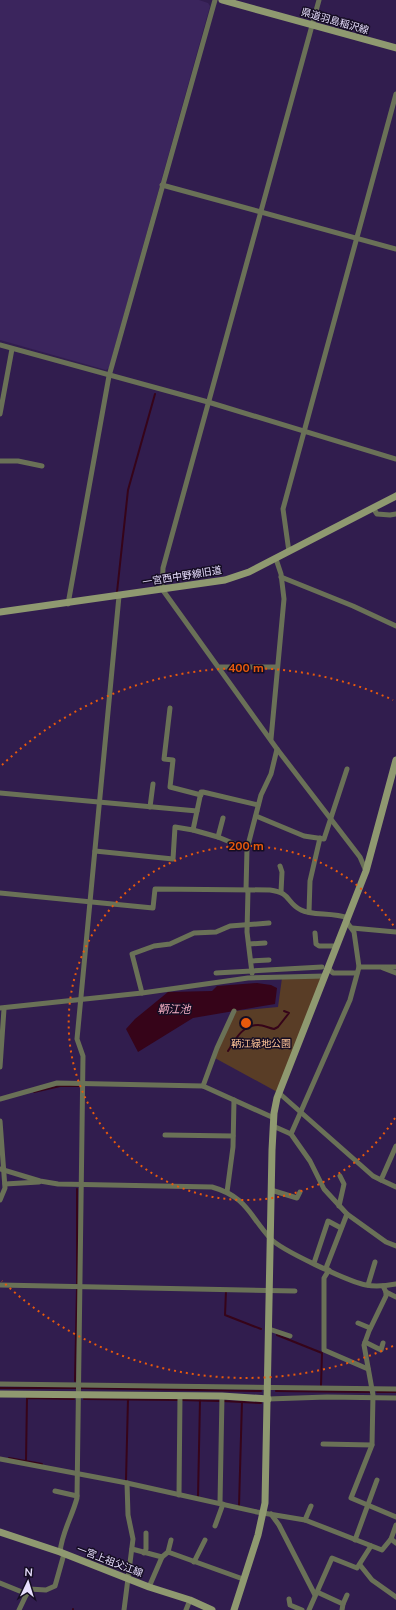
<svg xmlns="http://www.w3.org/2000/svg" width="396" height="1610" viewBox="0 0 396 1610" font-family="Mulish,'Noto Sans JP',sans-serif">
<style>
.built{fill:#3b255d}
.green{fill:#593d26}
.water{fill:#360419}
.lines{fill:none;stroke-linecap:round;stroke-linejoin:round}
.stream{stroke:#360419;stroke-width:2}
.street{stroke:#6a7157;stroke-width:5}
.secondary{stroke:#8f9970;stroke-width:7}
.ring{fill:none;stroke:#e8590c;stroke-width:2;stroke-dasharray:2 4}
.labels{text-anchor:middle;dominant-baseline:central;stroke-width:3;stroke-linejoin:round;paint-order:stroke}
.street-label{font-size:10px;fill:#e7defd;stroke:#150d23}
.park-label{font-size:10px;fill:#fec497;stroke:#150d23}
.water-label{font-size:11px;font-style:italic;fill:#f7afc4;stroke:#150d23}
.centre{fill:#e8590c;stroke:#150d23;stroke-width:2}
.ring-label{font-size:12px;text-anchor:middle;font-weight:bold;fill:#e8590c;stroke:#150d23;stroke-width:3;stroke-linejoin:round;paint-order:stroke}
</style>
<rect width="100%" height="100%" fill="#311d4e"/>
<path class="built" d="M0,0H199L208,3L210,6L109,368L106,370L0,340Z"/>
<path class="green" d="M325,976L279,1093L213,1057L234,1011L278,1007L282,978Z"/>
<path class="water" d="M257,983L271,985L277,988L275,1004L193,1018L138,1052L126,1029L135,1019L168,992L212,991L217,986Z"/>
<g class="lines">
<g class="stream">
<path d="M117,592L128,490L155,394"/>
<path d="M228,1051C235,1040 242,1025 258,1025C263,1025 269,1028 274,1029L278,1027L289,1013L284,1011"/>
<path d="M34,1092L60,1086H78"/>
<path d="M77,1284V1189"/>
<path d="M226,1291L225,1315L261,1329"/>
<path d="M277,1335L322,1353L321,1385"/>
<path d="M75,1381L77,1289"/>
<path d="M0,1388H76"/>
<path d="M81,1388L261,1391"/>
<path d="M276,1391L370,1392"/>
<path d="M377,1392H396"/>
<path d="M84,1399L178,1400"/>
<path d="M181,1400L219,1401"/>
<path d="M223,1401L261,1403"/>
<path d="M9,1458L42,1464"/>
<path d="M26,1461L27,1398L74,1399"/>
<path d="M126,1480L128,1399"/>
<path d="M198,1497L200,1400"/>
<path d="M239,1506L242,1401"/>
<path d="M73,1610V1609"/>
</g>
<g class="street">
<path d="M319,0L163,568L162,589L277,749L360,857L366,871"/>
<path d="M162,185L396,249"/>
<path d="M0,345L208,402L396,459"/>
<path d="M0,414L12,349"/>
<path d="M0,461H18L42,466"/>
<path d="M373,508L377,514L390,515L396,514"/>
<path d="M289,552L283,509L396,94"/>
<path d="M281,577L353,606L396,626"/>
<path d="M68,604L109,376L215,0"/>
<path d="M220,667H277"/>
<path d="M170,708L164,759L173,760L170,787L201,795"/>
<path d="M271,739L284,599L281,574L276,559"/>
<path d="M0,793L197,811L193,830L218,837L247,849"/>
<path d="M150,807L153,784"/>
<path d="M197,811L201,792H203L258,805"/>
<path d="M256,816L304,836L324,839L347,769"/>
<path d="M218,837L223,818"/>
<path d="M95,851L173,859L175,827L193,830"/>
<path d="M280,866L282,872L281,892"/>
<path d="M246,890L247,849L261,795L271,774L277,749"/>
<path d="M248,890L247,932L252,973"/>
<path d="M0,893L153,908L155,889L270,890C292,893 286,903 301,910C312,916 333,912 348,918"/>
<path d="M309,912L310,881L320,838"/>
<path d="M352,928L396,932"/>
<path d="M315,933L316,944L319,946H337"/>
<path d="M249,944L265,943"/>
<path d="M251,961L269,960"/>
<path d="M359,967H396"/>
<path d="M328,968L333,973H357"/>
<path d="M383,968L396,973"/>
<path d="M216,973L322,967"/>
<path d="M142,993L132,954L154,946L170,944L194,933L216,932L230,926L269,923"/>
<path d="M0,1008L142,993L248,978L325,976"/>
<path d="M0,1067L4,1009"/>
<path d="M203,1086L217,1048L234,1011"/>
<path d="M279,1093L373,1176L381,1180L396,1146"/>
<path d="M0,1099L57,1083L203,1086L274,1118"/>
<path d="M0,1121L5,1188L0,1200"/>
<path d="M273,1126L291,1134L310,1161L324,1189L347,1214L386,1242L396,1246"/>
<path d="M291,1134L350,1000L359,967L354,932L346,921"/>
<path d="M165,1135L233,1136"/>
<path d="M0,1169L40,1181L58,1184L212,1187C247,1197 249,1215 270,1238C280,1250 350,1282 366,1285C376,1287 385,1286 396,1284"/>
<path d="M381,1180L396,1187"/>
<path d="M5,1184L39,1182"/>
<path d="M271,1190L297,1198L300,1192"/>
<path d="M227,1192L233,1147L234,1100"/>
<path d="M339,1206L344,1184L340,1176"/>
<path d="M314,1263L328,1221L341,1228"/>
<path d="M326,1268L347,1214"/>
<path d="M329,1270L324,1278V1350L368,1369"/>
<path d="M0,1285L295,1291"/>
<path d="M368,1285L375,1262"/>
<path d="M383,1286L386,1292V1296L369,1331L364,1345L373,1395L372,1445L351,1498L396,1517"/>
<path d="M386,1292L396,1297"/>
<path d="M358,1323L370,1328"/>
<path d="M269,1329L290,1336"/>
<path d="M365,1342L381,1350L383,1343"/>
<path d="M0,1384L396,1389"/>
<path d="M268,1399L327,1397L396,1398"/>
<path d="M323,1444L372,1445"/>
<path d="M0,1459L127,1483L257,1512L305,1520L382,1550L391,1539"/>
<path d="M55,1491L77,1496"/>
<path d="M179,1495L180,1396"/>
<path d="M220,1503L222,1396"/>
<path d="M271,1514L279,1525L315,1595"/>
<path d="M305,1520L311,1506"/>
<path d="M396,1525L391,1539L396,1543"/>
<path d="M215,1526L223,1504"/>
<path d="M355,1540L377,1480"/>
<path d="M132,1549L162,1557"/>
<path d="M60,1552C62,1532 72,1517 77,1498L83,1056L77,1039L119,596"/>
<path d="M168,1552L243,1579"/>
<path d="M144,1553L146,1549V1533"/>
<path d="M194,1562L205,1540"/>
<path d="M360,1565L372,1580L396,1597"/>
<path d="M0,1583L27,1594"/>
<path d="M149,1587L162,1557L168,1552L171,1540"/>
<path d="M317,1592L343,1604L342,1610"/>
<path d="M289,1599L290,1605L302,1610"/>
<path d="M343,1604L347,1595"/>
<path d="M19,1610L29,1589L46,1590L55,1586L64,1554"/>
<path d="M124,1610L133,1539L128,1515L127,1483"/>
<path d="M186,1610L190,1600"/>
<path d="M309,1610L332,1558L357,1568L371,1546"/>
</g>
<g class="secondary">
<path d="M222,0L396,48"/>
<path d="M0,612L225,580L249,572L396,496"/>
<path d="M0,1394L222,1396L268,1399"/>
<path d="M0,1532L60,1552L149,1587L190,1600L212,1610"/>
<path d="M234,1610L258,1535L265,1503L272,1150L274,1113L277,1098L366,871L396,760"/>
</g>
</g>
<g class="ring">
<path d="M395 1118A177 177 0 1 1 395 928"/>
<path d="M393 1346A355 355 0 0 1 2 1281M2 765A355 355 0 0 1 393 700"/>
</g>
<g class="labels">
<g class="street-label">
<text transform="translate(335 21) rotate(16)">県道羽島稲沢線</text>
<text transform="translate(182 576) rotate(-9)">一宮西中野線旧道</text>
<text transform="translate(110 1561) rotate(21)">一宮上祖父江線</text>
</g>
<g class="park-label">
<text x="261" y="1043">鞆江緑地公園</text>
</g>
<g class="water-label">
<text x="174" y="1009">鞆江池</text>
</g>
</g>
<circle cx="246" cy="1023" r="6" class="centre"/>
<g class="ring-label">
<text x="246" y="672">400 m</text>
<text x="246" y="850">200 m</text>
</g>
<g transform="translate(28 1582) rotate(4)" stroke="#150d23" stroke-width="3" paint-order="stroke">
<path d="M0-3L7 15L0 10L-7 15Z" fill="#e7defd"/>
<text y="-6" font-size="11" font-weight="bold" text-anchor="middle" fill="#e7defd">N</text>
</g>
</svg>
